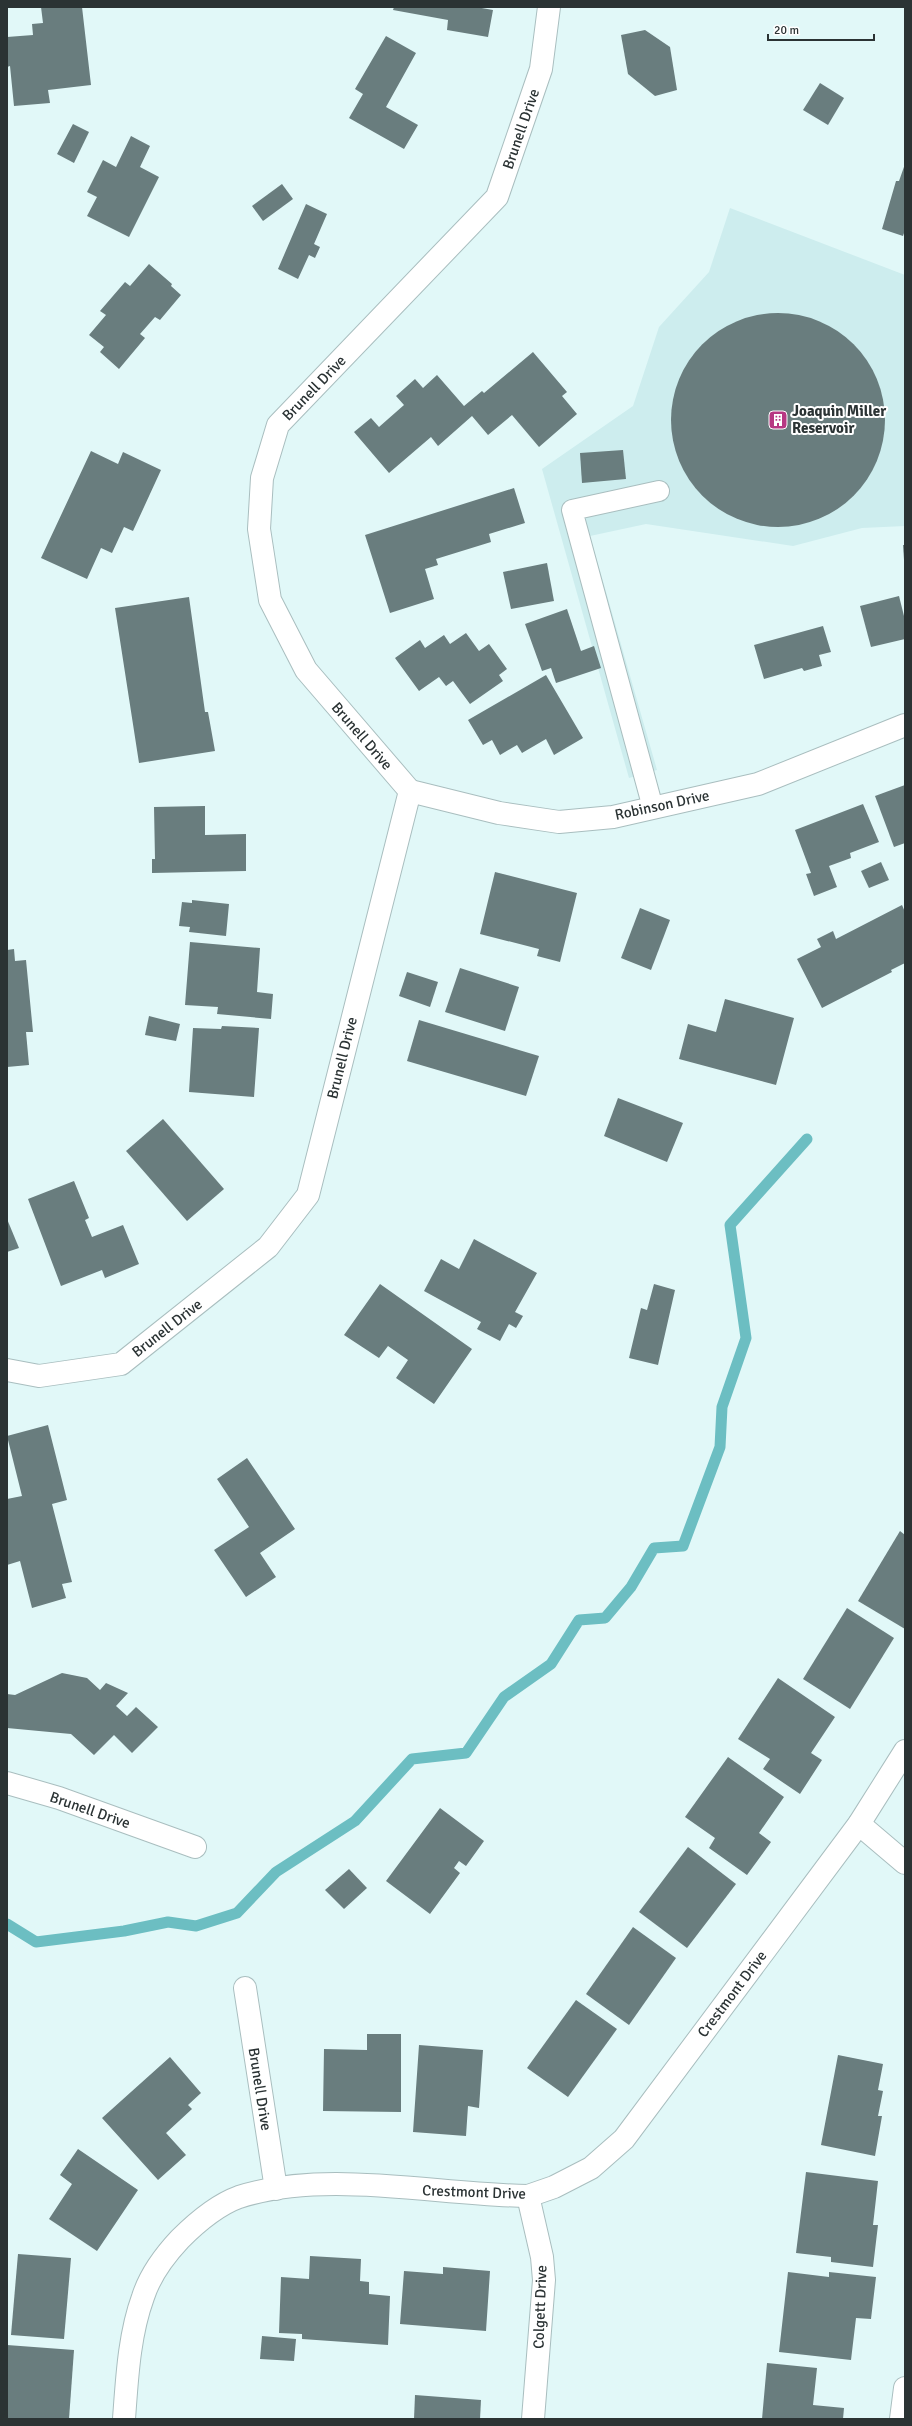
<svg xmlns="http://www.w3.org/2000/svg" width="912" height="2426" viewBox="0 0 912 2426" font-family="Signika,sans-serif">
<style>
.built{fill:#cdedee}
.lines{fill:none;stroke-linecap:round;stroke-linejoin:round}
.stream{stroke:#6cbec2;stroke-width:11}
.building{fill:#697d7e}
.service-casing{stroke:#a9bebf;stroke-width:22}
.minor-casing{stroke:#a9bebf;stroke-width:24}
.service{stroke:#fff;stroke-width:20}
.minor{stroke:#fff;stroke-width:22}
.labels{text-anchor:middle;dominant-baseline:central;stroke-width:4;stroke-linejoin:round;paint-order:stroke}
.street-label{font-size:15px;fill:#2b3334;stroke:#fff}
.poi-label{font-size:15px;font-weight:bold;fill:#2b3334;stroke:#fff;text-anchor:start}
</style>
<rect width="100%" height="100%" fill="#e1f8f8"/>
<path class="built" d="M730,208L905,275V526L862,528L793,546L646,524L590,536L657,770L629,778L542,469L633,406L659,327L709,272Z"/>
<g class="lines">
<path class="stream" d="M7,1924L36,1942L124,1931L168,1922L196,1926L237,1913L276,1872L355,1821L412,1759L466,1753L504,1697L551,1664L579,1620L605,1618L631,1587L654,1548L683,1546L720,1447L722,1407L746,1338L730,1225L807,1139"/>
</g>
<g class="building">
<path d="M41,7H82L91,85L48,90L50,103L14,106L10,66L7,67V37L33,35L32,24L43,23Z"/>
<path d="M394,7H476L493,10L488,37L447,30L448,20L393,10Z"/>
<path d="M645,30L670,47L677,90L655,96L628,74L621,35Z"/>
<path d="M386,36L416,53L386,107L418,125L404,149L349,118L363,94L355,89Z"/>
<path d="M820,83L844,98L828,125L803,110Z"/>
<path d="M73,124L89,132L74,163L57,154Z"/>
<path d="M131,136L150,146L140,167L159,177L129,237L87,216L97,197L87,192L103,160L116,167Z"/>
<path d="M905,164V230L903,236L882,229L896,181H899Z"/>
<path d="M282,184L293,199L263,221L252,206Z"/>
<path d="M306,204L327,214L314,244L320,247L315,258L309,255L298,279L278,269Z"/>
<path d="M149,264L172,284L171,286L181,295L160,320L155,317L140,334L145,338L119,369L100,352L104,347L89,335L106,315L100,311L125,282L130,286Z"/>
<circle cx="778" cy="420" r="107"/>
<path d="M533,352L567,392L562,396L577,414L539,447L512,415L488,435L472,416L438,446L431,437L389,473L354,432L371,418L379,427L404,405L396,396L415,379L423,388L437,375L464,406L482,391L484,393Z"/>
<path d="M623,450L626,479L582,483L580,453Z"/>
<path d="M91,451L118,464L123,452L161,470L133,531L124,527L112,553L101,548L87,579L41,558Z"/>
<path d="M514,488L525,523L489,534L491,542L436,559L438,565L425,569L434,599L390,613L365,535Z"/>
<path d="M903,545H905V560H904Z"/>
<path d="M547,563L554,601L511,609L503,572Z"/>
<path d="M899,596L905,620V639L871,647L860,606Z"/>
<path d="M189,597L205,712H208L215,751L139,763L115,608Z"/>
<path d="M567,609L581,651L594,646L601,668L556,683L551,668L542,671L525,624Z"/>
<path d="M823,626L831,652L819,655L822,666L804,671L802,668L764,679L754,645Z"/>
<path d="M466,633L479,651L489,644L507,669L499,675L503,681L470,704L453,681L446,686L439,677L419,691L395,658L420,640L425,648L444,635L450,644Z"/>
<path d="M546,675L583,738L554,755L546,739L522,753L517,745L500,755L492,740L483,745L468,720Z"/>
<path d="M905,785V843L894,847L875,796Z"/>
<path d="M863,804L879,842L850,853L851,858L829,866L837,887L814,896L806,874L811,873L795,830Z"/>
<path d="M205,806V835L246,834V871L152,873V859H155L154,807Z"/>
<path d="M881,862L889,880L869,888L861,871Z"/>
<path d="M495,872L577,893L560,962L537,956L539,949L480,934Z"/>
<path d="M192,900L229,904L226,936L189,932L190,927L179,926L182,902L192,903Z"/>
<path d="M902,905L905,912V963L891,970L892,972L822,1008L797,959L821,947L817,939L833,931L836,939Z"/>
<path d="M640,908L670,920L651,970L621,958Z"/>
<path d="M190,942L260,948L257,992L273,994L271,1019L217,1014L218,1007L185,1005Z"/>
<path d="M14,949L15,961L26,960L33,1032H26L29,1065L7,1067V950Z"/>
<path d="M460,968L519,987L505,1031L445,1012Z"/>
<path d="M407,972L438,982L430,1007L399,996Z"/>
<path d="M725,999L794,1018L776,1085L679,1059L688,1024L716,1032Z"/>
<path d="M149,1016L180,1024L176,1041L145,1035Z"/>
<path d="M419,1020L539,1056L526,1096L407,1061Z"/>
<path d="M222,1026L259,1028L254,1097L189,1092L193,1028L221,1029Z"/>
<path d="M618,1098L683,1123L667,1162L604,1136Z"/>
<path d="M163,1119L224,1189L187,1221L126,1151Z"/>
<path d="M74,1181L89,1218L85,1220L92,1237L123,1225L139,1264L105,1278L102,1270L61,1286L28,1199Z"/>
<path d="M7,1219L19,1248L7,1252Z"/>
<path d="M474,1239L537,1273L515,1312L523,1316L516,1328L509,1324L500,1341L477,1329L481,1322L424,1291L441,1259L459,1269Z"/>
<path d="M380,1284L472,1349L434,1404L396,1378L408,1360L388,1346L379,1358L344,1335Z"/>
<path d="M654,1284L675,1290L658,1365L629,1358L641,1308L647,1310Z"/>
<path d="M48,1425L67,1500L52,1504L72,1582L62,1584L66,1598L32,1608L20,1561L7,1565V1499L22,1496L7,1436Z"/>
<path d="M247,1458L295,1529L260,1553L276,1577L246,1597L214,1550L249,1527L217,1479Z"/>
<path d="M900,1531L905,1535V1629L858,1601Z"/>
<path d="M847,1608L894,1638L850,1709L803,1679Z"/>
<path d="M62,1673L87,1678L100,1690L106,1683L128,1693L116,1706L127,1716L136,1707L158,1727L132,1753L114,1735L94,1755L71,1734L7,1728V1694L15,1695Z"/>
<path d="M778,1678L835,1717L811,1753L822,1760L800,1794L763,1769L770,1759L738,1739Z"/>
<path d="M728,1757L784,1797L759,1833L771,1842L747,1875L709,1848L715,1838L685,1817Z"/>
<path d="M440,1808L484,1841L466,1866L459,1861L454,1868L460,1873L430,1914L386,1881Z"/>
<path d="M688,1847L736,1884L687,1948L639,1912Z"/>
<path d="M349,1869L367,1888L344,1909L325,1890Z"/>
<path d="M633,1927L676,1958L629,2025L586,1994Z"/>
<path d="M576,2000L617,2029L568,2097L527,2068Z"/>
<path d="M367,2034H401V2112L323,2111L324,2049L367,2050Z"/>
<path d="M419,2045L483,2050L479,2108L468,2106L466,2136L413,2132Z"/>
<path d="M838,2055L883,2064L878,2090L883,2091L878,2116H882L875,2156L821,2145Z"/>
<path d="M170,2057L201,2093L188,2105L192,2109L166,2133L186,2155L158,2180L102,2118Z"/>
<path d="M78,2149L138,2190L97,2251L49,2219L72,2184L60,2175Z"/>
<path d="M806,2172L878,2181L873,2225H878L873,2267L831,2262V2257L796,2253Z"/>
<path d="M18,2254L71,2258L64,2339L11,2335Z"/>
<path d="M310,2256L361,2259L360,2281L369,2282V2294L390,2296L388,2345L302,2339V2334L279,2333L281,2277L309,2279Z"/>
<path d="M443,2267L490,2271L486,2331L400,2324L404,2271L443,2274Z"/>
<path d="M788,2272L829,2277V2272L876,2277L871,2319L856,2318L851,2360L779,2352Z"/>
<path d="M262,2336L296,2339L294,2361L260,2359Z"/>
<path d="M7,2345L74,2350L69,2419H7Z"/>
<path d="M767,2363L817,2368L813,2405L844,2408L843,2419H762Z"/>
<path d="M415,2395L481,2400L480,2419H414Z"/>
</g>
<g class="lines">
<defs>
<path id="service" d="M653,808L572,510L659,491"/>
<g id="minor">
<path d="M410,791L306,670L270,600L259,529L262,478L278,425L497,197L541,69L549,7"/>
<path d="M410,791L499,813L559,822L613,817L758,784L905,725"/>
<path d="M7,1370L39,1376L121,1364L268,1247L308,1195L410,791"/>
<path d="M7,1783L59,1798L195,1847"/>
<path d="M859,1824L905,1863"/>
<path d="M245,1988L276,2189"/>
<path d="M528,2196L542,2257L544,2280L533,2419"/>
<path d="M124,2419C127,2379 129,2335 143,2297C150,2275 165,2255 180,2239C197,2222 217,2205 239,2197C326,2169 437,2195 528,2196L554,2187L591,2168L624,2139L859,1824L905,1751"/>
<path d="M901,2419L905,2388"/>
</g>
</defs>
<use href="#service" class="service-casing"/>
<use href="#minor" class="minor-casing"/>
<use href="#service" class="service"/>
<use href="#minor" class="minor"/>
</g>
<defs>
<symbol id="building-square" viewBox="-11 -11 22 22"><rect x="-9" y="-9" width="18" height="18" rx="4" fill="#b73783" stroke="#fff"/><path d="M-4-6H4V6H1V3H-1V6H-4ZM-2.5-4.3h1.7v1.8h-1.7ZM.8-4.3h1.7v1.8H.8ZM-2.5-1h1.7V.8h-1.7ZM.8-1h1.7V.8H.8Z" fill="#fff"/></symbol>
</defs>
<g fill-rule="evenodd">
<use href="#building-square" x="767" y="409" width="22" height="22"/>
</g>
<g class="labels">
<g class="street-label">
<text transform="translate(521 129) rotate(-71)">Brunell Drive</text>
<text transform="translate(314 388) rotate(-46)">Brunell Drive</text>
<text transform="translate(362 736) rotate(49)">Brunell Drive</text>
<text transform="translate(662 805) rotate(-12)">Robinson Drive</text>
<text transform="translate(342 1058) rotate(-76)">Brunell Drive</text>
<text transform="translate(167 1328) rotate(-38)">Brunell Drive</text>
<text transform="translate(90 1810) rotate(19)">Brunell Drive</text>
<text transform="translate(732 1994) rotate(-53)">Crestmont Drive</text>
<text transform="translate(260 2089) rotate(81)">Brunell Drive</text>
<text transform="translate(474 2192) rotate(2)">Crestmont Drive</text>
<text transform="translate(540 2307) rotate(-88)">Colgett Drive</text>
</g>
<g class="poi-label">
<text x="792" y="411">Joaquin Miller<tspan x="792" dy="17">Reservoir</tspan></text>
</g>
</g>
<rect width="912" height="2426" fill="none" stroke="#2b3334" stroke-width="16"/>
<path d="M768 34v6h106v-6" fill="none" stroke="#2b3334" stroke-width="2"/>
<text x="774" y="34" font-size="12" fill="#2b3334" stroke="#ffffff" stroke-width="3" paint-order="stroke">20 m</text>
</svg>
